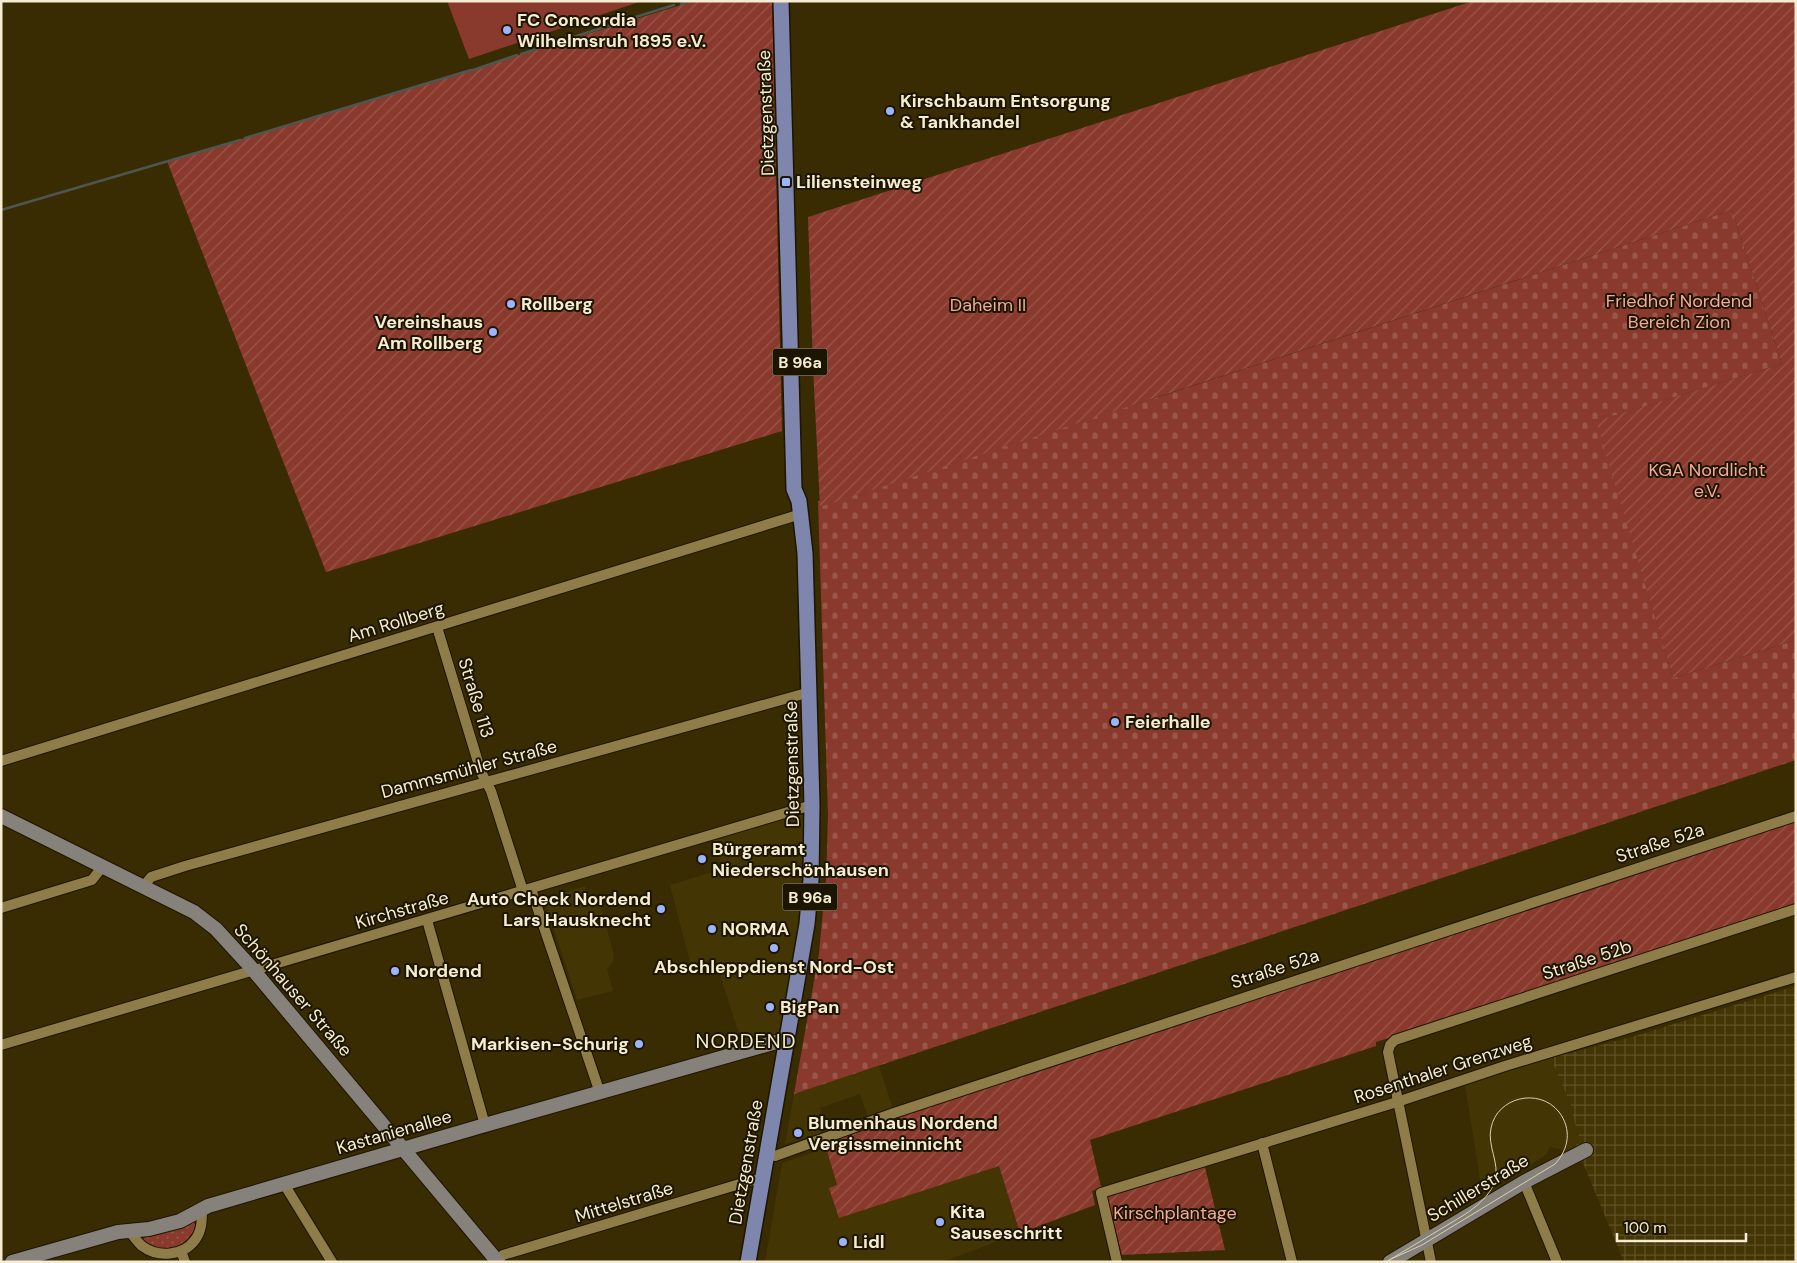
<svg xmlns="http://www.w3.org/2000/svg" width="1797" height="1263" viewBox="0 0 1797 1263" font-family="'DM Sans',sans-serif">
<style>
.built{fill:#443504}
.industrial{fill:url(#industrial-grid)}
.grass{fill:url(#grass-dots)}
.cemetery{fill:url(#cemetery-stones)}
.garden{fill:url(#garden-furrows)}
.pitch{fill:#8a392d}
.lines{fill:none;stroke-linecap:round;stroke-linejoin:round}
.stream{stroke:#4d5650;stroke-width:2.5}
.street-casing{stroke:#1d1500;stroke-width:12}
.secondary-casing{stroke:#1d1500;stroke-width:16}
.primary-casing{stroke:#1d1500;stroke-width:18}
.street{stroke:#8f7d49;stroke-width:10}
.secondary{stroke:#86827b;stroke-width:14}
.primary{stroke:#7e86ad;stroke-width:15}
.tram{stroke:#dbd0b3;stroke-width:1}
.poi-dot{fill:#9db4fd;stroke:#1c1502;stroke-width:2}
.labels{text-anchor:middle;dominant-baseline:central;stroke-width:4;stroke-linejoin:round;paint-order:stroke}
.shield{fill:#1c1502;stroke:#b5ac93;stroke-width:1}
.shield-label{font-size:16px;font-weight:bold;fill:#f6ecd1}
.poi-label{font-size:18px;font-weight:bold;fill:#f6ecd1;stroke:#1c1502;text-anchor:start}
.street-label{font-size:18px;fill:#f6ecd1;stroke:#1c1502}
.park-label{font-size:18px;fill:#f3aa9c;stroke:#1c1502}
.quarter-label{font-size:20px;letter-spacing:1px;fill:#f6ecd1;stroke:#1c1502}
</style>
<defs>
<pattern id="industrial-grid" width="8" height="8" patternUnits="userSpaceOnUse" patternTransform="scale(1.25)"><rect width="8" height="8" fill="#443504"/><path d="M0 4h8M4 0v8" fill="none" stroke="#605228"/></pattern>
<pattern id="grass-dots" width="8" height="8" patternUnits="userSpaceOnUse" patternTransform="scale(1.25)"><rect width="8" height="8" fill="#8a392d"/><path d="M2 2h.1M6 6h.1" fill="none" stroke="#9b564a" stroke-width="1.8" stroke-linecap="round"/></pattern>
<pattern id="cemetery-stones" width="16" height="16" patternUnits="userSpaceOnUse" patternTransform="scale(1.25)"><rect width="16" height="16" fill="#8a392d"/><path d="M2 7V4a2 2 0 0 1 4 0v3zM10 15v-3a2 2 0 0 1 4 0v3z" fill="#9b564a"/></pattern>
<pattern id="garden-furrows" width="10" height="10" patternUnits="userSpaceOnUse" patternTransform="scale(1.25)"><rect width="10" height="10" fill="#8a392d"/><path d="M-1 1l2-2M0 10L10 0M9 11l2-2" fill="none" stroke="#9b564a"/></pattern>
</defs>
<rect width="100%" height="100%" fill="#392c02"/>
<g class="built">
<path d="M798,814L804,816L806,820L802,903L781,1035L743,1046L715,959L691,966L670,885L722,869L714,840Z"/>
<path d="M585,886L588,896L596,894L604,917L614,956L613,961L607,969L613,991L577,1000L544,899Z"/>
<path d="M1551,1058L1572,1108L1573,1118L1579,1134L1576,1146L1567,1151L1550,1147L1546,1155L1507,1179L1498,1173H1492L1482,1192L1465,1085Z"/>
<path d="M879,1066L893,1109L868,1117L860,1094L820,1108L827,1131L785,1144L794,1094Z"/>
<path d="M826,1148L837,1186L829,1188L999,1165L1020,1233L942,1262H765L782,1163Z"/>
</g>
<path class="industrial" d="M1796,986V1262H1624L1576,1146L1579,1134L1573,1118L1572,1108L1551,1058L1635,1036Z"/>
<path class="grass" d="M193,1221L196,1226C186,1248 162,1259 143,1239L145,1237Z"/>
<path class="cemetery" d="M1732,210L1782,364L1597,421L1673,678L1796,640V760L794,1094L819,953L826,880L828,815L818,501L1165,395Z"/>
<g class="garden">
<path d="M694,1H772L782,431L326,572L167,161L404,91Z"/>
<path d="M1473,1H1796V640L1673,678L1596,421L1782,364L1732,210L820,507L813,368L808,217Z"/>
<path d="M1796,816V905L1376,1042V1046L1090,1140L1101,1187L1092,1191L1095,1205L1020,1233L999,1166L839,1218L829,1188L837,1185L824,1141Z"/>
<path d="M1204,1163L1225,1250L1122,1255L1107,1195Z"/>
</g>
<path class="pitch" d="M447,1H642L469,59Z"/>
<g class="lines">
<g class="stream">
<path d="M681,4L691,1"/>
<path d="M626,20L674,5"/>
<path d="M521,54L623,21"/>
<path d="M473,70L517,55"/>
<path d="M245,138L471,70"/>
<path d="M1,210L240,140"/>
</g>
<defs>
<g id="street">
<path d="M437,627L481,772L491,791L523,891"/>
<path d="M1,761L801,514"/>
<path d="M143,887L151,877L185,866L810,692"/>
<path d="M531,889L600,1093"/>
<path d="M1,908L92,880L103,866"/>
<path d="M427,920L485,1125"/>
<path d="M1,1045L812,805"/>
<path d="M1262,1143L1292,1262"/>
<path d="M767,1154L775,1156L894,1113L1796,816"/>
<path d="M1524,1182L1557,1262"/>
<path d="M284,1184L332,1262"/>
<path d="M129,1231C133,1235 137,1242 142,1246C158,1258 183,1256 195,1240C202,1231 202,1220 202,1209"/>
<path d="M181,1251L185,1262"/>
<path d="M497,1260L503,1255L753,1180L762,1181"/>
<path d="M1117,1262L1101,1193L1397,1102L1505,1066L1796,977"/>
<path d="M1431,1262L1388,1052L1390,1045L1395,1040L1796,909"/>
</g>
<g id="secondary">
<path d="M1,816L194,912L216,929L249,965L498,1262"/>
<path d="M12,1262L118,1232L149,1229L180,1221L208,1206L485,1125L787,1039"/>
<path d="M1390,1262L1524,1182L1586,1150"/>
</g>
<path id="primary" d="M748,1262L807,924L811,879L812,805L805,553L799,501L794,489L781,1"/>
</defs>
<use href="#street" class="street-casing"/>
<use href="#secondary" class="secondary-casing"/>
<use href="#primary" class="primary-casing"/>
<use href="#street" class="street"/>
<use href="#secondary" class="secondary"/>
<use href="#primary" class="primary"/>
<path class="tram" d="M1386,1262L1464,1215C1476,1207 1490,1196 1495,1181C1500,1163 1487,1146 1491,1128C1497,1097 1539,1087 1559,1112C1572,1129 1569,1149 1555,1164L1422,1245L1389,1260"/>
</g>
<g class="poi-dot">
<circle cx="507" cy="30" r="5"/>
<circle cx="890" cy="111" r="5"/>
<rect x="781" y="177" width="10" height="10" rx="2.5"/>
<circle cx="511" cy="304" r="5"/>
<circle cx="493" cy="332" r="5"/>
<circle cx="1115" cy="722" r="5"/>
<circle cx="702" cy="859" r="5"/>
<circle cx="661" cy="909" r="5"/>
<circle cx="712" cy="929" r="5"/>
<circle cx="774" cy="948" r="5"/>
<circle cx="395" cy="971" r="5"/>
<circle cx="770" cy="1007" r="5"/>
<circle cx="639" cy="1044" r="5"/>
<circle cx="798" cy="1133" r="5"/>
<circle cx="940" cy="1222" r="5"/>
<circle cx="843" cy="1242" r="5"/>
</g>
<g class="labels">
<g class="shield">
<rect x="772.5" y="348.5" width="55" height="27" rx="4"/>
<rect x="782.5" y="883.5" width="55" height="27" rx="4"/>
</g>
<g class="shield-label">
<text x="800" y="362">B 96a</text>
<text x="810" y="897">B 96a</text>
</g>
<g class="poi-label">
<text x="517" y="20">FC Concordia<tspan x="517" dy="21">Wilhelmsruh 1895 e.V.</tspan></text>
<text x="900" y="101">Kirschbaum Entsorgung<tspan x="900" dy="21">&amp; Tankhandel</tspan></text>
<text x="796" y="182">Liliensteinweg</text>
<text x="521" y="304">Rollberg</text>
<text x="483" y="322" text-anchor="end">Vereinshaus<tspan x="483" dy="21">Am Rollberg</tspan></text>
<text x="1125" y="722">Feierhalle</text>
<text x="712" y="849">Bürgeramt<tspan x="712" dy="21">Niederschönhausen</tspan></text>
<text x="651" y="899" text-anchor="end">Auto Check Nordend<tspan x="651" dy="21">Lars Hausknecht</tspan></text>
<text x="722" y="929">NORMA</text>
<text x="774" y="967" text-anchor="middle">Abschleppdienst Nord-Ost</text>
<text x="405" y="971">Nordend</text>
<text x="780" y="1007">BigPan</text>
<text x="629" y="1044" text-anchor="end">Markisen-Schurig</text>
<text x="808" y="1123">Blumenhaus Nordend<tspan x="808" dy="21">Vergissmeinnicht</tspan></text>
<text x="950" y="1212">Kita<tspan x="950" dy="21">Sauseschritt</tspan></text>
<text x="853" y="1242">Lidl</text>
</g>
<g class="street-label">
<text transform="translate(766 113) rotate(-92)">Dietzgenstraße</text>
<text transform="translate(396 622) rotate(-17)">Am Rollberg</text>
<text transform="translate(476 698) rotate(73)">Straße 113</text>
<text transform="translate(792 764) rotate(-91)">Dietzgenstraße</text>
<text transform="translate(469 769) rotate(-15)">Dammsmühler Straße</text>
<text transform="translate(1660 843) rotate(-18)">Straße 52a</text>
<text transform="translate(402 910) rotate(-16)">Kirchstraße</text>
<text transform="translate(1587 960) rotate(-18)">Straße 52b</text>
<text transform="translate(1275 969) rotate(-18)">Straße 52a</text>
<text transform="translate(293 990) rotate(49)">Schönhauser Straße</text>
<text transform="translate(1443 1069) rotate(-18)">Rosenthaler Grenzweg</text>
<text transform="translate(394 1132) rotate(-16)">Kastanienallee</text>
<text transform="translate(746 1162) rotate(-80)">Dietzgenstraße</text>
<text transform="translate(1478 1188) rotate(-31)">Schillerstraße</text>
<text transform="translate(624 1202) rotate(-17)">Mittelstraße</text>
</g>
<g class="park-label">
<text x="1679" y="301">Friedhof Nordend<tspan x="1679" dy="21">Bereich Zion</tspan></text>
<text x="988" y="305">Daheim II</text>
<text x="1707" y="470">KGA Nordlicht<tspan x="1707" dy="21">e.V.</tspan></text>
<text x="1175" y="1213">Kirschplantage</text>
</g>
<g class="quarter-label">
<text x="746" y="1041">NORDEND</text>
</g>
</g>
<rect width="1797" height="1263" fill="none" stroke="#f6ecd1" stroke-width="5"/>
<path d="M1617 1233v8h129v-8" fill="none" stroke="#f6ecd1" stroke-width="2.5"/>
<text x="1624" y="1233" font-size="15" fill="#f6ecd1" stroke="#1c1502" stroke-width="4" paint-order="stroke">100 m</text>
</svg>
